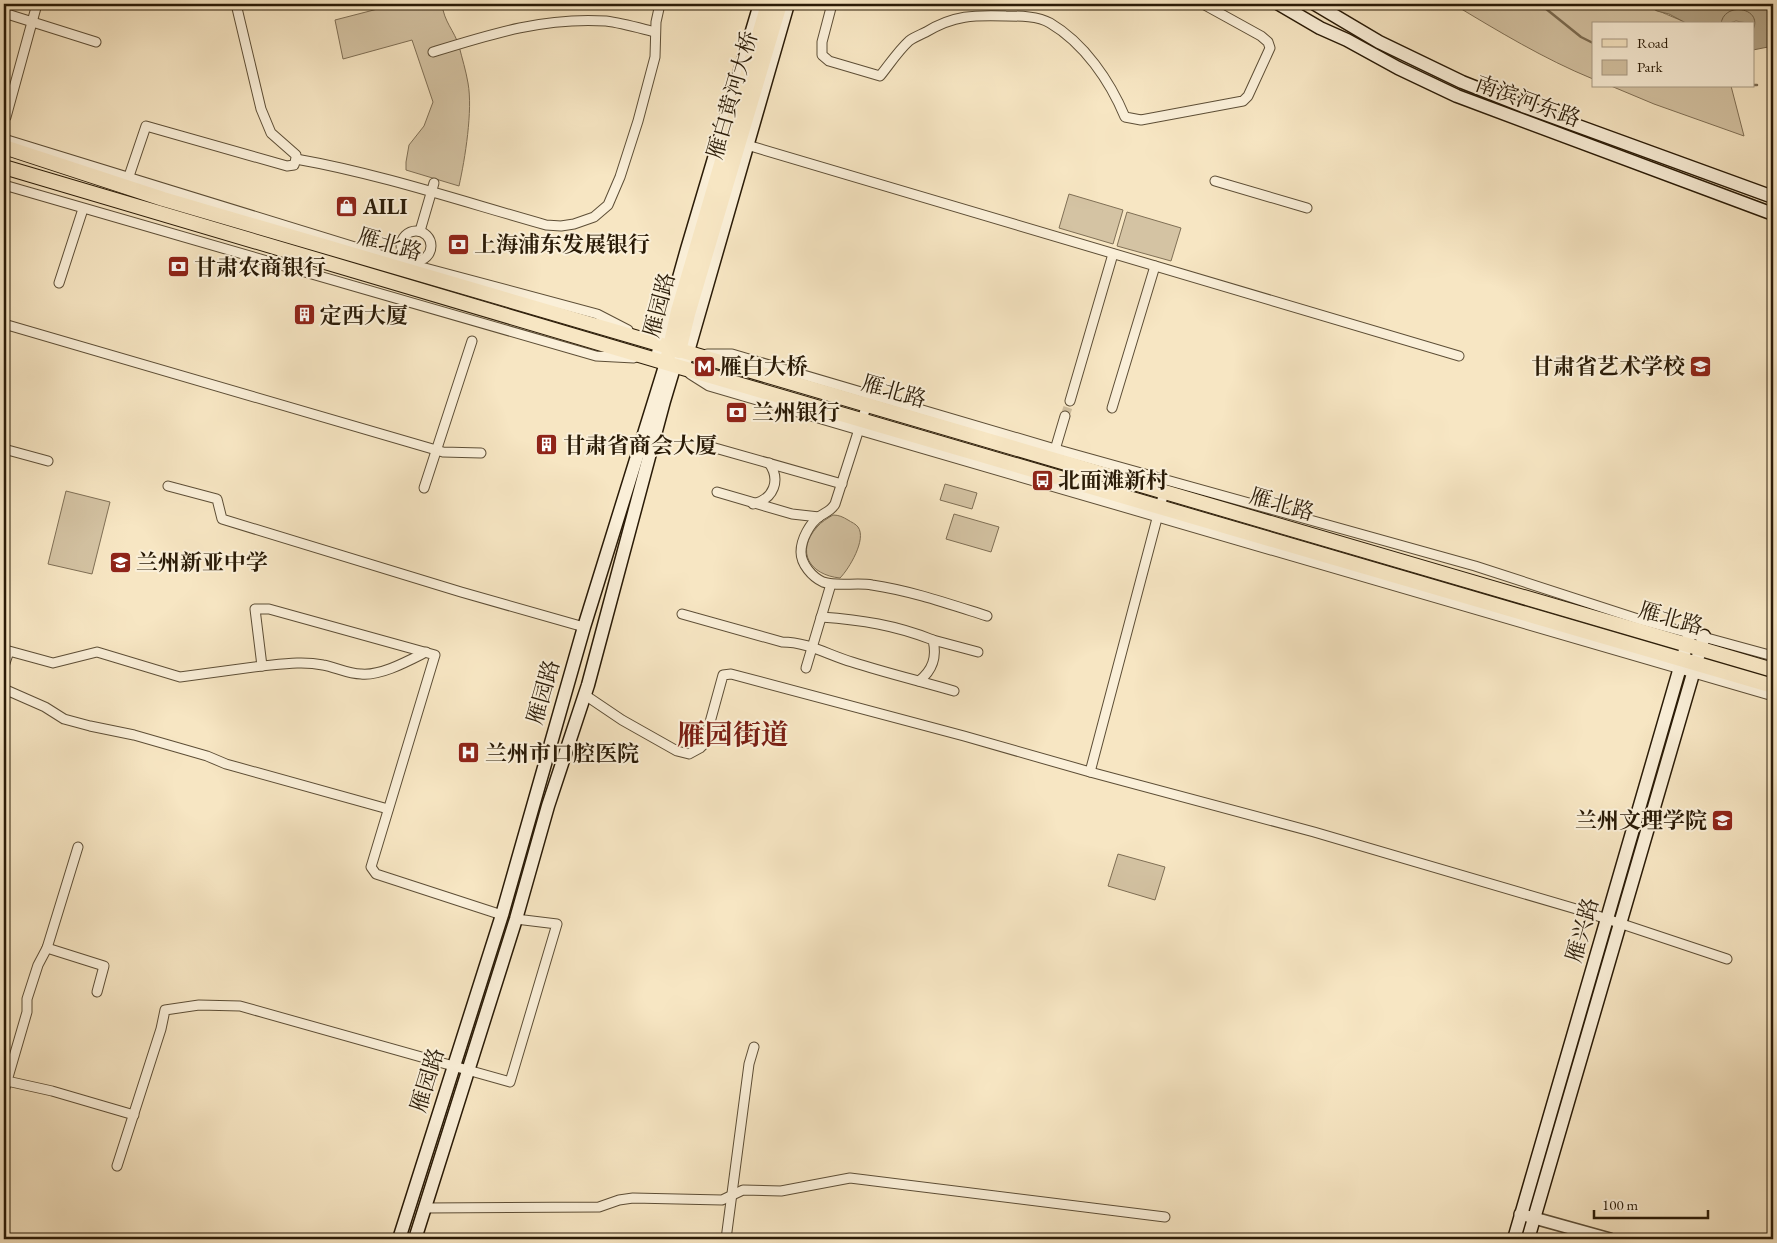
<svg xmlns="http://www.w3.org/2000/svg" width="1777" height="1243" viewBox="0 0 1777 1243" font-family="'EB Garamond','Noto Serif SC',serif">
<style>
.green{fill:#d4c3a3;stroke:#7f6f55}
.water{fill:#b1a183;stroke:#7b6b51}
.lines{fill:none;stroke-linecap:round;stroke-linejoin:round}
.shore{stroke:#6e5e45;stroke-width:1}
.stream{stroke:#7b6b51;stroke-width:2.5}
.minor-tunnel{stroke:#cebd9d;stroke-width:9;stroke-dasharray:9 4.5;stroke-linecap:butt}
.minor-casing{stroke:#5d4e36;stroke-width:11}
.tertiary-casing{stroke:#5d4e36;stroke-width:14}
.secondary-casing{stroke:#2a1b07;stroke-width:15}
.primary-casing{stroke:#2a1b07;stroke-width:16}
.minor{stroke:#faefd8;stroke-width:9}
.tertiary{stroke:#faefd8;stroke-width:11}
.secondary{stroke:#faefd8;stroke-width:12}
.primary{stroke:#f7e6c3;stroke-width:14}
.labels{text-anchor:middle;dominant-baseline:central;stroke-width:4;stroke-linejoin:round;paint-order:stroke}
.street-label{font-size:22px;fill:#2a1b07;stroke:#faefd8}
.poi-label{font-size:22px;font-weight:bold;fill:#2a1b07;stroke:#faefd8;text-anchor:start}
.district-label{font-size:28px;font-weight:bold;fill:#7a1f14;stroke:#faefd8}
</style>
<rect width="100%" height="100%" fill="#f7e6c3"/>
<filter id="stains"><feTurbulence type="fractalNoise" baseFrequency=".004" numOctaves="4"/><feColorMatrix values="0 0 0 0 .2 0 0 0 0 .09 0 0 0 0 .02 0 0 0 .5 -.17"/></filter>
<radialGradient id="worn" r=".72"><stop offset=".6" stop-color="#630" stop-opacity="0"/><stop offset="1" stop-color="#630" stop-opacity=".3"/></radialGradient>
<g class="green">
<path d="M397,4H442C444,22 454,30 459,46C462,58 466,71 468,83C473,110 465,159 459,186L406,170V162L409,145L424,126L433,102L412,40L343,59L335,20Z"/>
<path d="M1453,4H1645C1659,12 1674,17 1689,24H1593V79C1544,59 1498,31 1453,4Z"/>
<path d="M1611,86H1731L1744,136L1654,104Z"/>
<path d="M1069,194L1123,210L1113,244L1059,228Z"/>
<path d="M1127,212L1181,228L1171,261L1117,246Z"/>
<path d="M945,484L977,493L972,509L940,500Z"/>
<path d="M66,491L110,502L92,574L48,564Z"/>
<path d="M954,514L999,527L991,552L946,539Z"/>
<path d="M833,515C839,515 843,517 848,520C851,522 856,524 858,527C867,539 849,569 840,578C810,575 795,552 817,527C821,522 828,518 833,515Z"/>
<path d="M1118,854L1165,867L1155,900L1108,886Z"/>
</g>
<path class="water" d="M1645,4H1773V46L1753,50V24L1736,21L1726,24H1688L1669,14L1657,11Z"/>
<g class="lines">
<path class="shore" d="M1721,24C1723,1 1764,7 1753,30"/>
<g class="stream">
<path d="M1540,4L1581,37L1593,43"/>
<path d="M1753,85H1757"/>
</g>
<path class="minor-tunnel" d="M1065,416L1070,401"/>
<defs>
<g id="minor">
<path d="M832,4L822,42V55L829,61L880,76C889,65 898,51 909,41C914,37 920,35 926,32C954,15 974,15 1006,16C1020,16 1038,16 1050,23C1084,43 1110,81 1125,117L1141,120L1243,101L1248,96L1270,48L1268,42L1261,36L1203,4"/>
<path d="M4,13L96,42"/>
<path d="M433,52C491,34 544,17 606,21C622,23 639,28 655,32"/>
<path d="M4,116L6,117L37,4"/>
<path d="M4,139L410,264L597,314L628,330"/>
<path d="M747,145L1459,356"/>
<path d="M296,159C381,174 464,202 546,225L561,226L574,224L594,217L608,205L620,177L638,121L655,57L656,22L660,4"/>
<path d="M1215,181L1307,208"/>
<path d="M127,182L146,126L287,166L294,165L296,159V155L271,133L261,109L236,4"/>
<path d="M4,185L596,356L634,358"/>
<circle cx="416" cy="246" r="15"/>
<path d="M420,231L434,183"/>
<path d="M59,283L83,209"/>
<path d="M4,324L443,452L481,453"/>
<path d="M707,354H732L1055,449L1475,566L1641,620L1773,656"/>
<path d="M690,374L709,386L859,430L1773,696"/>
<path d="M868,401L835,504C831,511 826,512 820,516C810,523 801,539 801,552C801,564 812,577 823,582C836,587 858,582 872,585C912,591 949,604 987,616"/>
<path d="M1070,401L1113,254"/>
<path d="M1112,408L1155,266"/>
<path d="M715,448L842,484"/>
<path d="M4,449L48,461"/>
<path d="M1054,453L1065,416"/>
<path d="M168,486L217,499L222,519L461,592L584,627"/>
<path d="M424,488L472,341"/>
<path d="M717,492L792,514L819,517"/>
<path d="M753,504C774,499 781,480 769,463"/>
<path d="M682,614L782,642C808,642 828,655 852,662C886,673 920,681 954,691"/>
<path d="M821,617C862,620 895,625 933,640C937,657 933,670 919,681"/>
<path d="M933,640L978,652"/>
<path d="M4,666L9,651L53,663L97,652L180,677L262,666L255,609H269L435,655L371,867L376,874L502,915"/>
<path d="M262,666C283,664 303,661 323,665C335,667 348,674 361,674C381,676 408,661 426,652"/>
<path d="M806,668L831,584"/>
<path d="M4,689L45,707L64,719L90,726L134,735L207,756L226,764L388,809"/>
<path d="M585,695L622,720L677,751L689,754L700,748L704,744L723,675L731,674L964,736L1090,772L1314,832L1583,911L1727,959"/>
<path d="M1090,772L1164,492"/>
<path d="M47,948L104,966L97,992"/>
<path d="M7,1081L52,1091L134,1115"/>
<path d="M4,1091L27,1012V999L38,965L47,948L78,847"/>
<path d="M117,1166L161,1029L165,1010L199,1005L240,1006L510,1082L557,924L516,919"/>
<path d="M425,1208L599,1207L619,1200L633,1198L722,1200L743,1190L781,1191L850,1178L1165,1217"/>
<path d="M726,1239L749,1064L754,1047"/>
</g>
<path id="tertiary" d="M1520,1214L1610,1239"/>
<g id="secondary">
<path d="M1279,4L1320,28L1347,40L1398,68L1457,96L1773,214"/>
<path d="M1315,4L1379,42L1462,82L1523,106L1773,197"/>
<path d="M656,360L687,249L760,4"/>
<path d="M685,362L788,4"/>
<path d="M399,1239L502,915L584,627L666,363"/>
<path d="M415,1239L516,919L548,806L588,685L664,401L679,351"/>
<path d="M1514,1239L1690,633"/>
<path d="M1528,1239L1704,636"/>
</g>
<g id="primary">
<path d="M4,147L163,199L1773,670"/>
<path d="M4,167L683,368L1773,686"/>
<path d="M679,351L688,314L780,4"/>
<path d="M668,356L678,311L768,4"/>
</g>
</defs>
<use href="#minor" class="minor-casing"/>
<use href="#tertiary" class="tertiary-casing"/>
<use href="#secondary" class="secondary-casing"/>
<use href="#primary" class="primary-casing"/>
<use href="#minor" class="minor"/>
<use href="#tertiary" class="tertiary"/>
<use href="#secondary" class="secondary"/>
<use href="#primary" class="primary"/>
</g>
<defs>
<symbol id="shop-square" viewBox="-11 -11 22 22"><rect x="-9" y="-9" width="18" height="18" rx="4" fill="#8f2418" stroke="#faefd8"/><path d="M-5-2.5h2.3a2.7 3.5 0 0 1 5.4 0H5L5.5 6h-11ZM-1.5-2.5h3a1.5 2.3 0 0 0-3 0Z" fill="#fff"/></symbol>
<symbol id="bank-square" viewBox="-11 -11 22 22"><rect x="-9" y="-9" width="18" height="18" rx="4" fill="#8f2418" stroke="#faefd8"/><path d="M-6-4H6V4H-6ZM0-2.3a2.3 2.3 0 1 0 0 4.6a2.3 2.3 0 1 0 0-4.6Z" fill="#fff"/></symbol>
<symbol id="building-square" viewBox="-11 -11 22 22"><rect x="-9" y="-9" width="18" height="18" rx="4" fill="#8f2418" stroke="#faefd8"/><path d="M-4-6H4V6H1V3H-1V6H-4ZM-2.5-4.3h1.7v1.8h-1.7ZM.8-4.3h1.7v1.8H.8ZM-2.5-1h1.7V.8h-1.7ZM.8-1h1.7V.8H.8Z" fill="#fff"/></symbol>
<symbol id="metro-square" viewBox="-11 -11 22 22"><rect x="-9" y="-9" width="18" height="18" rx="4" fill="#8f2418" stroke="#faefd8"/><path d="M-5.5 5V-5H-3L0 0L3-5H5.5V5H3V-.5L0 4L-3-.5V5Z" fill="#fff"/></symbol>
<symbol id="school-square" viewBox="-11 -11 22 22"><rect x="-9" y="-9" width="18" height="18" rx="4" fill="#8f2418" stroke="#faefd8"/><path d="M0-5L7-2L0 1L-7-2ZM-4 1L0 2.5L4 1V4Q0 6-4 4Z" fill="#fff"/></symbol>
<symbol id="bus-square" viewBox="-11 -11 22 22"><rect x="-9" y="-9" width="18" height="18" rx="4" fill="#8f2418" stroke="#faefd8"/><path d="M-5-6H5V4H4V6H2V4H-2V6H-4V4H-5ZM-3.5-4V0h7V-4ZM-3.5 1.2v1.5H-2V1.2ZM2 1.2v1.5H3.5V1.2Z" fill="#fff"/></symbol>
<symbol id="hospital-square" viewBox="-11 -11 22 22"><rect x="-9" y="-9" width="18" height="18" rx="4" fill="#8f2418" stroke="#faefd8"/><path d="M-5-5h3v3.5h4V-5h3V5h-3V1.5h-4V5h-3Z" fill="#fff"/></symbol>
<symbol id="university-square" viewBox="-11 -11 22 22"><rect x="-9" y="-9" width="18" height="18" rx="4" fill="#8f2418" stroke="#faefd8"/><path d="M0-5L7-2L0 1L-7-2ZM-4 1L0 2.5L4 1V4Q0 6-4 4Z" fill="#fff"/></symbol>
</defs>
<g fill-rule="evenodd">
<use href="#shop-square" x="334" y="194" width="25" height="25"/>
<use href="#bank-square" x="446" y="232" width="25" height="25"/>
<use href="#bank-square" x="166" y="254" width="25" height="25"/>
<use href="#building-square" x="292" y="302" width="25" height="25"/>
<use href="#metro-square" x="692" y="354" width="25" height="25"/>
<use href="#school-square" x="1688" y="354" width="25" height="25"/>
<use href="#bank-square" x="724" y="400" width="25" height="25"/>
<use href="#building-square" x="534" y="432" width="25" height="25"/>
<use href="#bus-square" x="1030" y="468" width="25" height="25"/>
<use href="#school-square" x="108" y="550" width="25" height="25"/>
<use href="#hospital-square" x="456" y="740" width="25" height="25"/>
<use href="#university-square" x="1710" y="808" width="25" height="25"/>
</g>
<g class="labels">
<g class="street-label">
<text transform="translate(732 95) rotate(-74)">雁白黄河大桥</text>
<text transform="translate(1528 101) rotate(20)">南滨河东路</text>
<text transform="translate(390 244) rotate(16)">雁北路</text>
<text transform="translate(659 305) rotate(-75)">雁园路</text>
<text transform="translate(894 391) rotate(16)">雁北路</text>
<text transform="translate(1282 504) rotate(16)">雁北路</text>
<text transform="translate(1671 618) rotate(16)">雁北路</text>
<text transform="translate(543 692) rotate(-74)">雁园路</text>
<text transform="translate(1582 930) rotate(-74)">雁兴路</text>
<text transform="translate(427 1080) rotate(-73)">雁园路</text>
</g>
<g class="poi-label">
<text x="363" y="206">AILI</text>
<text x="474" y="244">上海浦东发展银行</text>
<text x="194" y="267">甘肃农商银行</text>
<text x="320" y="315">定西大厦</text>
<text x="720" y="366">雁白大桥</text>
<text x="1685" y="366" text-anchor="end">甘肃省艺术学校</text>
<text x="752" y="412">兰州银行</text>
<text x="563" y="445">甘肃省商会大厦</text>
<text x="1058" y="480">北面滩新村</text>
<text x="136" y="562">兰州新亚中学</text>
<text x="485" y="753">兰州市口腔医院</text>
<text x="1707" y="820" text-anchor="end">兰州文理学院</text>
</g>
<g class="district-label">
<text x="733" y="734">雁园街道</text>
</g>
</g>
<rect width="1777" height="1243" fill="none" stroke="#f7e6c3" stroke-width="20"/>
<rect x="5" y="5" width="1767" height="1233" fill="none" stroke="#2a1b07" stroke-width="2.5"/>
<rect x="10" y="10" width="1757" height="1223" fill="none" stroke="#2a1b07"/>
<rect x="1592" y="22" width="162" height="65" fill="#faefd8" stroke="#a79a84"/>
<rect x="1602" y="39" width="25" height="8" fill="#f7e6c3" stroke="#a79a84"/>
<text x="1637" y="48" font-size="15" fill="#2a1b07">Road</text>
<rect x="1602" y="60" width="25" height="15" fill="#d4c3a3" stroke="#a79a84"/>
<text x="1637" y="72" font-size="15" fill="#2a1b07">Park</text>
<path d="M1594 1210v8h114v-8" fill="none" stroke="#2a1b07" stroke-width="2.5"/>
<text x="1602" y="1210" font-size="15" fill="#2a1b07" stroke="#faefd8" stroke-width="4" paint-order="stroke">100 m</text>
<rect width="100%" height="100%" filter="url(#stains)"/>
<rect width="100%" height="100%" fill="url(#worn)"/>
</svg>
